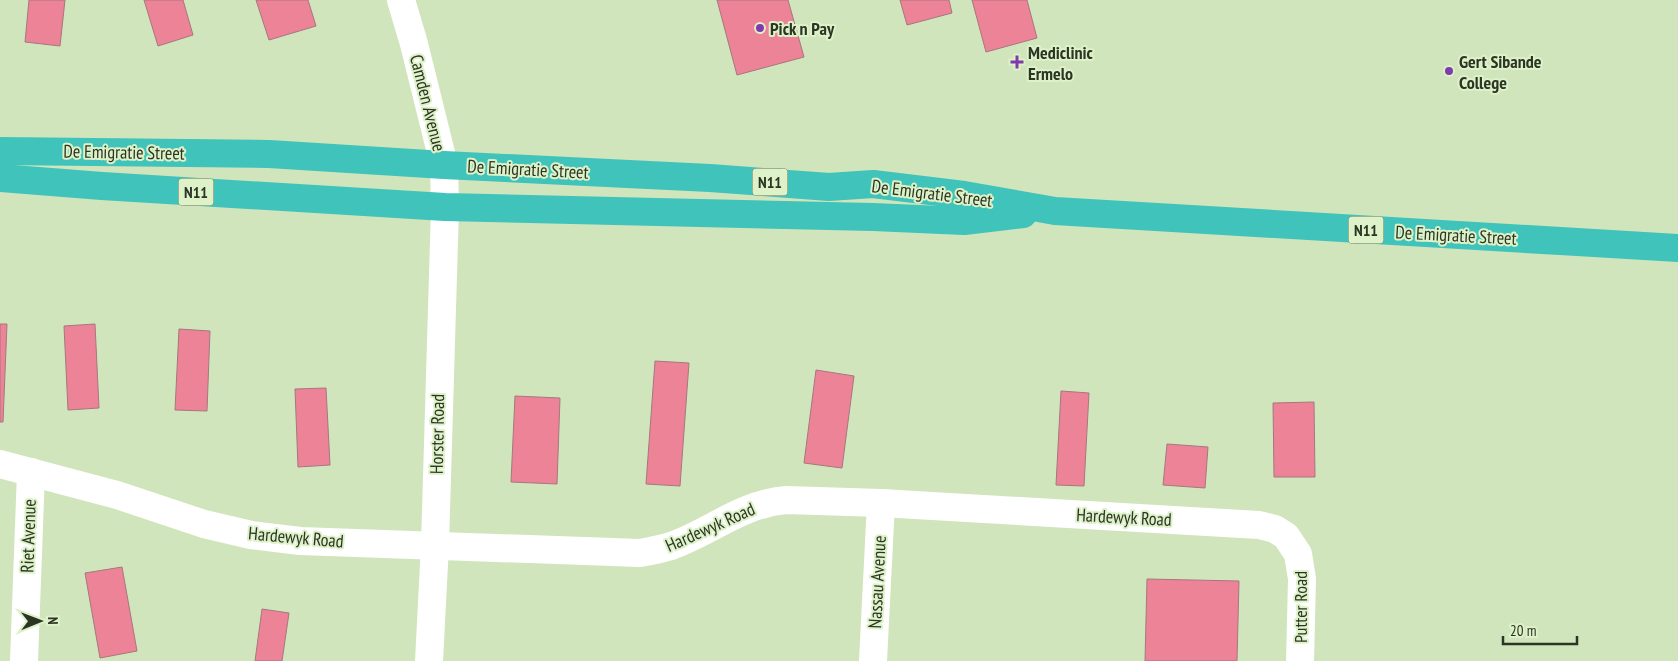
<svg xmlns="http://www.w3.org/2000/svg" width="1678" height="661" viewBox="0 0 1678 661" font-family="'PT Sans Narrow',sans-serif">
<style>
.building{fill:#ec8397;stroke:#a6777e}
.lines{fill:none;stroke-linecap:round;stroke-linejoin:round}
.minor{stroke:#fff;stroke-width:28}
.highway{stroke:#3fc3ba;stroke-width:28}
.poi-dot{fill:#7f3aad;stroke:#ddf2c8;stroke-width:2}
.labels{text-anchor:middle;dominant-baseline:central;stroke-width:4;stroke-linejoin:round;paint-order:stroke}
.shield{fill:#ddf2c8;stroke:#616d55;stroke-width:1}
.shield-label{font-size:16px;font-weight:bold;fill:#2c3424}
.poi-label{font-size:18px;font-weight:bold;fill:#2c3424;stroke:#ddf2c8;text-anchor:start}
.street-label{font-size:18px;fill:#2c3424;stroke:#ddf2c8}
</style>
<rect width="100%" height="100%" fill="#d0e5bb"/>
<g class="building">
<path d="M29,0H65L60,46L25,42Z"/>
<path d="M144,0H183L193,35L158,46Z"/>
<path d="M256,0H308L316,26L269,40Z"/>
<path d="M717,0H788L804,57L737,75Z"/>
<path d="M900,0H949L952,13L907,25Z"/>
<path d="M972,0H1027L1037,38L986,52Z"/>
<path d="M0,324H7L3,422H0Z"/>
<path d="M95,324L99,408L68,410L64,326Z"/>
<path d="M179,329L210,331L207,411L175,410Z"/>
<path d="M655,361L689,363L680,486L646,484Z"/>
<path d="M816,370L854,376L842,468L804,463Z"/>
<path d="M326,388L330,465L298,467L295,389Z"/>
<path d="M1061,391L1089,393L1084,486L1056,485Z"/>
<path d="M515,396L560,398L557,484L511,482Z"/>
<path d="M1314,402L1315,477H1274L1273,403Z"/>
<path d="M1167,444L1208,447L1205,488L1163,485Z"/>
<path d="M122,567L137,651L100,658L85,573Z"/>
<path d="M1147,579L1239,581L1237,661H1145Z"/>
<path d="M262,609L289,613L282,661H255Z"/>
</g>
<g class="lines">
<g class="minor">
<path d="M401,0L414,44L444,165L445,207L435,545L429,661"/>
<path d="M0,464L117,495L204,524L251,535L300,541L640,553C651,551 661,549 671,546C711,532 741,504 786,500L881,503L1259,525L1275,529L1286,536L1298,554L1302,579L1300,661"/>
<path d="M24,661L31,472"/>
<path d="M873,661L881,503"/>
</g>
<g class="highway">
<path d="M0,151L269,154L444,165L710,178L829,187L873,184L964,195L1055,211L1678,248"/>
<path d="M0,178L102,186L445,207L873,217L964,221L1023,214"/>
</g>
</g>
<g class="poi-dot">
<circle cx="760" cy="28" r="5"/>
<path d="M1014.5 54.5h5v5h5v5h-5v5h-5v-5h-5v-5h5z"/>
<circle cx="1449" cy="71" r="5"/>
</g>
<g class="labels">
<g class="shield">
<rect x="752.5" y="168.5" width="35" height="27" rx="4"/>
<rect x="178.5" y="178.5" width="35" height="27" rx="4"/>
<rect x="1348.5" y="216.5" width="35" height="27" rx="4"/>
</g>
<g class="shield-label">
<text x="770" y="182">N11</text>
<text x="196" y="192">N11</text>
<text x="1366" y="230">N11</text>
</g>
<g class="poi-label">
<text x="770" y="28">Pick n Pay</text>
<text x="1028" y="52">Mediclinic<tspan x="1028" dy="21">Ermelo</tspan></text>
<text x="1459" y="61">Gert Sibande<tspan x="1459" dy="21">College</tspan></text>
</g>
<g class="street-label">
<text transform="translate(428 103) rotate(76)">Camden Avenue</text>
<text transform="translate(124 152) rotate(1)">De Emigratie Street</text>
<text transform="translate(528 169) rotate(3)">De Emigratie Street</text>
<text transform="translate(932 193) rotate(7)">De Emigratie Street</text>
<text transform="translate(1456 235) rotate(3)">De Emigratie Street</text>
<text transform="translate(437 434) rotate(-89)">Horster Road</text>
<text transform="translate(1124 517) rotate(3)">Hardewyk Road</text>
<text transform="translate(710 527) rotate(-24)">Hardewyk Road</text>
<text transform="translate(28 536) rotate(-88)">Riet Avenue</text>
<text transform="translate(296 537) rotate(5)">Hardewyk Road</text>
<text transform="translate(877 582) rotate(-87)">Nassau Avenue</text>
<text transform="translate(1300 607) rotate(-90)">Putter Road</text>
</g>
</g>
<g transform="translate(40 621) rotate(89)" stroke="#ddf2c8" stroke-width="4" paint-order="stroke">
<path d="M0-4L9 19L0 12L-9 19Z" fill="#2c3424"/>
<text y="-8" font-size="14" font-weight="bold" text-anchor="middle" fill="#2c3424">N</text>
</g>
<path d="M1503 636v8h74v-8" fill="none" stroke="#2c3424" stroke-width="2.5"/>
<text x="1510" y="636" font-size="15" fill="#2c3424" stroke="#ddf2c8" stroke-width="4" paint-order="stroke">20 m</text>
</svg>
